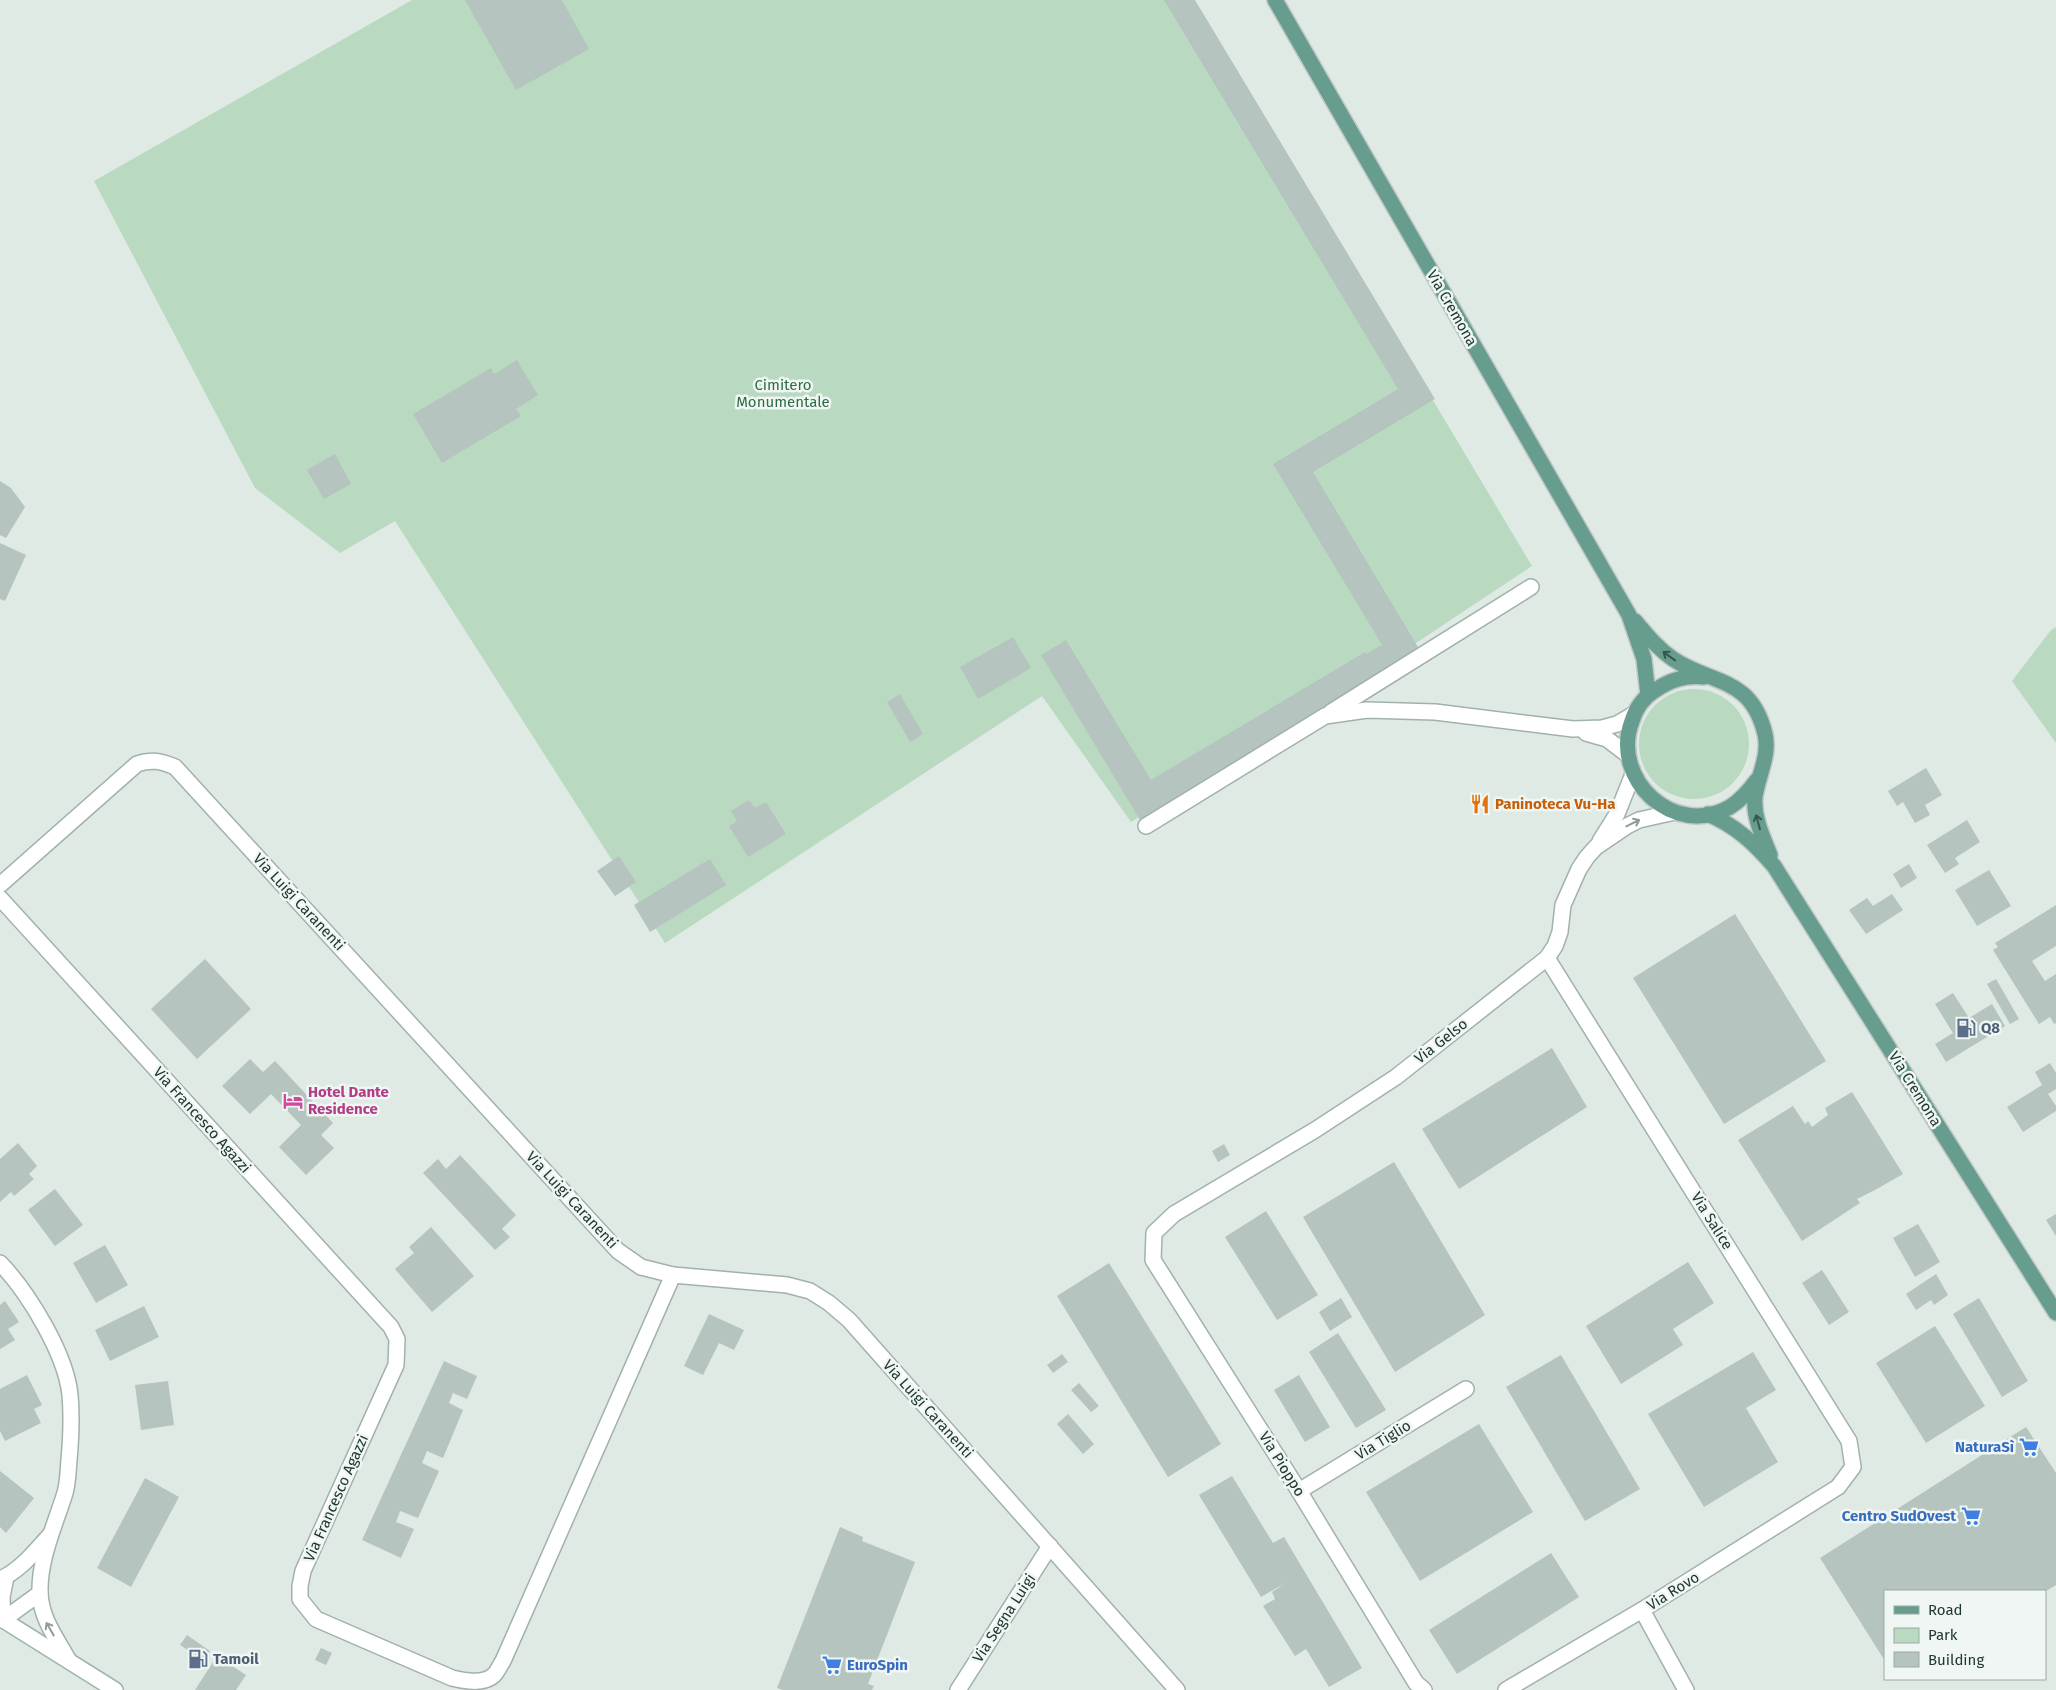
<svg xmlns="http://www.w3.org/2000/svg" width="2056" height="1690" viewBox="0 0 2056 1690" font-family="'Fira Sans',sans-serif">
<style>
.green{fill:#b9dac1}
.building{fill:#b5c4be}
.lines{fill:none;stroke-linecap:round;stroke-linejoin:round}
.minor-casing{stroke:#a2b1ac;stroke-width:18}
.secondary-casing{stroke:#9fb5ac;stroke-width:18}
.primary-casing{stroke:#c1c7c6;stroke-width:18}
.minor{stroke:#fff;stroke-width:15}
.secondary{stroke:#fff;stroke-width:15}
.primary{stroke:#669d8e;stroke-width:15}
.oneway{stroke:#36564e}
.oneway2{stroke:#909c98}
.labels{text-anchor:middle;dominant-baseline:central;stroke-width:5;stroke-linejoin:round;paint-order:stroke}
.street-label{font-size:15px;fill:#213832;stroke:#eff6f3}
.park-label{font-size:15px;fill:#2e6d45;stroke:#eff6f3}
.food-label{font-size:15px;font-weight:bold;fill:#c56008;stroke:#eff6f3;text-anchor:start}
.service-label{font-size:15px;font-weight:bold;fill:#4e5e75;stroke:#eff6f3;text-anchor:start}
.hotel-label{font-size:15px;font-weight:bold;fill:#b23c85;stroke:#eff6f3;text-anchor:start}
.shop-label{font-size:15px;font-weight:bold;fill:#366cbe;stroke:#eff6f3;text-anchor:end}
</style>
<rect width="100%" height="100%" fill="#dfeae5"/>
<g class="green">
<path d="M412,0H1186L1431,397L1532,566L1407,649L1131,822L1042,696L665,943L395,521L340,553L255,488L94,181Z"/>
<path d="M2056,627V743L2012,681L2051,630Z"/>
<circle cx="1694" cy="744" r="55"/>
</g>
<g class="building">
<path d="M465,0H562L589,49L516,90Z"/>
<path d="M1164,0H1195L1435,399L1313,472L1421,652L1140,820L1041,655L1066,640L1151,780L1365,652L1366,654L1382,645L1273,464L1398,389Z"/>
<path d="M517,360L538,395L516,409L521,416L442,463L413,414L491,368L494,374Z"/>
<path d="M335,454L351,484L324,499L307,470Z"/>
<path d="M0,481L11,488L25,507L6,538L0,535Z"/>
<path d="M0,543L26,555L5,601L0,599Z"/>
<path d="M1013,637L1031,668L978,699L960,667Z"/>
<path d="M900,694L923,734L910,742L887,702Z"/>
<path d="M1926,768L1942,795L1925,805L1930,815L1915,823L1903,802L1897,806L1888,791Z"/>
<path d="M749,800L755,808L766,802L786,834L748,857L729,826L737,821L731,811Z"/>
<path d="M1967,820L1980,842L1955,858L1959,864L1945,873L1927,845Z"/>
<path d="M619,856L636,882L615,896L597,871Z"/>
<path d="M710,859L726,885L650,932L634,905Z"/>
<path d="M1909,864L1917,878L1901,888L1893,874Z"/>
<path d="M1989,870L2011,906L1977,926L1955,890Z"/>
<path d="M1892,894L1903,910L1866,934L1849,910L1867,898L1873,906Z"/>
<path d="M2056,905V946L2032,961L2045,981L2056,974V1023L2054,1024L2050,1017L2039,1024L1993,950L1998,947L1995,943Z"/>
<path d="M1735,914L1826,1061L1724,1124L1633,978Z"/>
<path d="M205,959L251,1009L197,1059L151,1009Z"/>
<path d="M1996,979L2019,1019L2010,1024L1987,984Z"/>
<path d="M1953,993L1969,1018L1992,1004L2005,1026L1946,1062L1935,1044L1953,1033L1935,1004Z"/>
<path d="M1552,1048L1587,1107L1459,1189L1422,1129Z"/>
<path d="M250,1059L263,1072L275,1061L333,1123L321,1135L334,1148L306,1175L279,1147L301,1125L271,1094L250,1114L222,1086Z"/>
<path d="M2050,1063L2056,1073V1089L2048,1094L2056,1106V1111L2023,1132L2007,1107L2042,1085L2035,1072Z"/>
<path d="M1852,1092L1903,1174L1875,1190L1857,1199L1860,1203L1802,1241L1738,1140L1793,1106L1805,1124L1808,1121L1812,1127L1828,1115L1825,1108Z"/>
<path d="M18,1143L37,1166L29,1174L34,1179L14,1196L11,1192L0,1202V1159Z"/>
<path d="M1224,1144L1230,1155L1218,1162L1212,1151Z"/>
<path d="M460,1155L516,1215L502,1229L510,1237L495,1250L423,1173L438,1159L446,1169Z"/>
<path d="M1394,1162L1485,1315L1395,1372L1303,1217Z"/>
<path d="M55,1189L83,1225L55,1246L28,1210Z"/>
<path d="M1266,1211L1318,1295L1277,1320L1225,1237Z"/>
<path d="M2056,1214V1236L2046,1220Z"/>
<path d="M1918,1224L1940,1262L1915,1277L1893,1238Z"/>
<path d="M431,1227L474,1276L432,1312L395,1269L414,1253L409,1247Z"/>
<path d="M105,1245L128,1285L96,1303L73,1263Z"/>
<path d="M1688,1262L1714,1303L1673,1329L1683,1345L1621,1384L1586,1326Z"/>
<path d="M1109,1263L1221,1444L1168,1477L1057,1296Z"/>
<path d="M1822,1270L1849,1312L1829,1325L1802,1283Z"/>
<path d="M1936,1274L1948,1295L1934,1305L1931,1300L1916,1310L1906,1294Z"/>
<path d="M1341,1298L1352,1317L1330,1331L1319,1312Z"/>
<path d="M1979,1298L2028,1381L2002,1397L1953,1314Z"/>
<path d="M5,1301L19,1322L8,1329L15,1340L0,1349V1305Z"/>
<path d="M144,1306L159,1337L110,1361L95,1330Z"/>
<path d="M709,1314L744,1330L734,1350L719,1343L703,1375L684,1366Z"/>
<path d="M1935,1326L1985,1406L1926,1443L1876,1363Z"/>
<path d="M1338,1333L1386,1410L1356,1428L1309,1352Z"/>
<path d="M1753,1352L1776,1390L1746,1408L1778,1462L1704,1507L1648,1414Z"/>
<path d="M1062,1354L1068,1362L1053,1373L1047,1365Z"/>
<path d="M1561,1355L1640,1489L1585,1521L1506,1387Z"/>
<path d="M444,1361L477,1376L467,1399L453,1393L449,1403L463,1410L443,1458L427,1451L422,1463L439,1471L418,1518L400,1511L396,1522L414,1529L401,1558L362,1540Z"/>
<path d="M27,1375L42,1405L34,1409L41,1423L5,1441L0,1431V1389Z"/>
<path d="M1299,1375L1330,1427L1305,1442L1274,1390Z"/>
<path d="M168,1381L174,1425L141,1430L135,1385Z"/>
<path d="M1079,1383L1099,1406L1091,1412L1071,1390Z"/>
<path d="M1068,1414L1094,1444L1083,1454L1057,1424Z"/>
<path d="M1479,1424L1533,1512L1420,1581L1366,1492Z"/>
<path d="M2026,1427L2056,1473V1585L2046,1591H1885V1661L1820,1558Z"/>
<path d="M0,1471L34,1498L6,1533L0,1527Z"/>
<path d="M1232,1476L1273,1543L1284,1537L1362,1668L1329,1687L1306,1649L1295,1656L1263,1606L1275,1599L1272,1592L1285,1583L1261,1597L1199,1495Z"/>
<path d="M145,1478L179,1497L131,1587L97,1568Z"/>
<path d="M840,1527L863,1537L862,1541L915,1562L868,1684L874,1686L872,1690H783L777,1688Z"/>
<path d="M1551,1553L1579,1597L1457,1674L1429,1630Z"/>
<path d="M187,1635L210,1651L203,1660L180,1645Z"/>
<path d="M321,1648L332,1653L326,1665L315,1660Z"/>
<path d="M217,1656L246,1675L236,1690H195Z"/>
</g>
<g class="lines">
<defs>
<g id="minor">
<path d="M1331,712L1531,587"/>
<path d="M1586,733L1607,739L1628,755"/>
<path d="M1146,826L1325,716L1367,710L1435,712L1573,729L1602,728L1617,724L1634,714"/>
<path d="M1600,841L1617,814L1633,774"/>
<path d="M0,885L137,764C152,759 161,761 175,767L618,1251L641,1267L673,1275L787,1285L810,1291L829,1303L849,1320L1177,1690"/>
<path d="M0,898L391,1327L397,1339L396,1365L303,1571L300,1586V1599L316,1619L452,1678C464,1681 483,1685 494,1675C498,1671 500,1665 503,1661L673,1275"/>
<path d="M0,1263C28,1292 66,1354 70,1395C72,1417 71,1438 69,1460C68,1471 68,1483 65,1493C55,1525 39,1559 40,1593C41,1619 57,1639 69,1661"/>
<path d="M1299,1491L1466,1389"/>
<path d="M0,1579C20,1571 36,1550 50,1535"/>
<path d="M1642,1610L1686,1690"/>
<path d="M3,1620L40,1593"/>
<path d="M3,1620L2,1597L6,1577"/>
<path d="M958,1690L1050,1546"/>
<path d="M1424,1690L1416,1683L1299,1491L1153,1260L1154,1233L1174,1214L1315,1130L1396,1077L1547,958L1555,946L1560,932L1563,905L1579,869L1587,857L1596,847L1627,826L1639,820L1675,812"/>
<path d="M1506,1690L1642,1610L1838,1487L1853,1467L1849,1441L1547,958"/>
</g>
<path id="secondary" d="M0,1618L115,1690"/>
<g id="primary">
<path d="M1275,0L1629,615L1644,659L1648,695"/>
<path d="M1635,621C1647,635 1658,649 1673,659C1712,685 1751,676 1765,734C1770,755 1758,776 1755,797C1753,817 1763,837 1770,855"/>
<path d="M1704,677C1685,675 1670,680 1654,691C1643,698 1636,708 1632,721C1610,779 1674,839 1730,807C1741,800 1749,791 1757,780"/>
<path d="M1708,814C1736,826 1754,843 1774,866L2056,1313"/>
</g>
</defs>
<use href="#minor" class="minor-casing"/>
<use href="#secondary" class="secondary-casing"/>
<use href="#primary" class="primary-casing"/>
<use href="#minor" class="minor"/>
<use href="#secondary" class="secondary"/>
<use href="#primary" class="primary"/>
</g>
<defs><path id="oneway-shaft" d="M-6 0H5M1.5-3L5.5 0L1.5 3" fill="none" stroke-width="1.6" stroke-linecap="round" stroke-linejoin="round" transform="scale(1.25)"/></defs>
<g class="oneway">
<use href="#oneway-shaft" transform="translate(1669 656) rotate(-144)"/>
<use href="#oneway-shaft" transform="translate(1758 822) rotate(-105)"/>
</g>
<g class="oneway2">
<use href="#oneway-shaft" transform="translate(1633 823) rotate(-26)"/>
<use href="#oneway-shaft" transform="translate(50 1629) rotate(-120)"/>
</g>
<defs>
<symbol id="restaurant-bare" viewBox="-9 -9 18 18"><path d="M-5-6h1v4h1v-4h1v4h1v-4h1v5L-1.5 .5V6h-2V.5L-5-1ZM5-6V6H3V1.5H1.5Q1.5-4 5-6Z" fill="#e8710a" stroke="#eff6f3" stroke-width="2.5" paint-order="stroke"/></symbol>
<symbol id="fuel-bare" viewBox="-9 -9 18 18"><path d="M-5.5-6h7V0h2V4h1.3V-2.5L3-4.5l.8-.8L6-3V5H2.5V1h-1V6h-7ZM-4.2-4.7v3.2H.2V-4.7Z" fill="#5c6f8a" stroke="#eff6f3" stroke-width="2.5" paint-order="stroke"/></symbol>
<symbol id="hotel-bare" viewBox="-9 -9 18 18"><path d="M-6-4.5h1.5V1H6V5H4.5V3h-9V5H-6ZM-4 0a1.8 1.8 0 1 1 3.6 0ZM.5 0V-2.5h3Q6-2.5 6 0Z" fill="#d1479c" stroke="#eff6f3" stroke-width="2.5" paint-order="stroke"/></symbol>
<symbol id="supermarket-bare" viewBox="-9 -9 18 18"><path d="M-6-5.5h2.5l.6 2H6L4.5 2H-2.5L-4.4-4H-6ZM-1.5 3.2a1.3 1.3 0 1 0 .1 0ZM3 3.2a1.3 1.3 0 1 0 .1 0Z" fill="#3f7fe0" stroke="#eff6f3" stroke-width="2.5" paint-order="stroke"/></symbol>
</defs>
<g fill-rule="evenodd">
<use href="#restaurant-bare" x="1466" y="790" width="28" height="28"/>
<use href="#fuel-bare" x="1952" y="1014" width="28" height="28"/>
<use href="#hotel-bare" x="279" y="1087" width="28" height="28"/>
<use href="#supermarket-bare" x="2015" y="1433" width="28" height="28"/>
<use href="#supermarket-bare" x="1957" y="1502" width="28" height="28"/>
<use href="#fuel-bare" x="184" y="1645" width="28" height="28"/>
<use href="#supermarket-bare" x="818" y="1651" width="28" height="28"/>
</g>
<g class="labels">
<g class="street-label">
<text transform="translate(1452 308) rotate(60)">Via Cremona</text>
<text transform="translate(299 902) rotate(47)">Via Luigi Caranenti</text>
<text transform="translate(1441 1041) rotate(-38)">Via Gelso</text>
<text transform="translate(1915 1089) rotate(58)">Via Cremona</text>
<text transform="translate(202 1120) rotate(48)">Via Francesco Agazzi</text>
<text transform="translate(572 1200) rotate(47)">Via Luigi Caranenti</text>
<text transform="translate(1712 1221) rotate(58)">Via Salice</text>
<text transform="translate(928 1409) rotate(48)">Via Luigi Caranenti</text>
<text transform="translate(1383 1440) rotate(-31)">Via Tiglio</text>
<text transform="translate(1282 1464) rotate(58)">Via Pioppo</text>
<text transform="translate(336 1498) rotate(-66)">Via Francesco Agazzi</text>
<text transform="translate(1673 1591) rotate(-32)">Via Rovo</text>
<text transform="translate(1004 1618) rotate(-57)">Via Segna Luigi</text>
</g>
<g class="park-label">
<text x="783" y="385">Cimitero<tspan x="783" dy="17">Monumentale</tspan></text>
</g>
<g class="food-label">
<text x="1495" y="804">Paninoteca Vu-Ha</text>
</g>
<g class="service-label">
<text x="1981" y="1028">Q8</text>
<text x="213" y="1659">Tamoil</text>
</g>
<g class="hotel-label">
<text x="308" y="1092">Hotel Dante<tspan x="308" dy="17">Residence</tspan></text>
</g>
<g class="shop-label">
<text x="2014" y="1447">NaturaSì</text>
<text x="1956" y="1516">Centro SudOvest</text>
<text x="847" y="1665" text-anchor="start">EuroSpin</text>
</g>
</g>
<rect x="1884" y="1590" width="162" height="90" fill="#eff6f3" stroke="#9daaa6"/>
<rect x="1894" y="1606" width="25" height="8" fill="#669d8e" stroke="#9daaa6"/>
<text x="1928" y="1615" font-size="15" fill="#213832">Road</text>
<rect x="1894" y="1628" width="25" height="15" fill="#b9dac1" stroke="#9daaa6"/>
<text x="1928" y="1640" font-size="15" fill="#213832">Park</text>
<rect x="1894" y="1652" width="25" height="15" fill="#b5c4be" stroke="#9daaa6"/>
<text x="1928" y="1665" font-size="15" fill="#213832">Building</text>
</svg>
